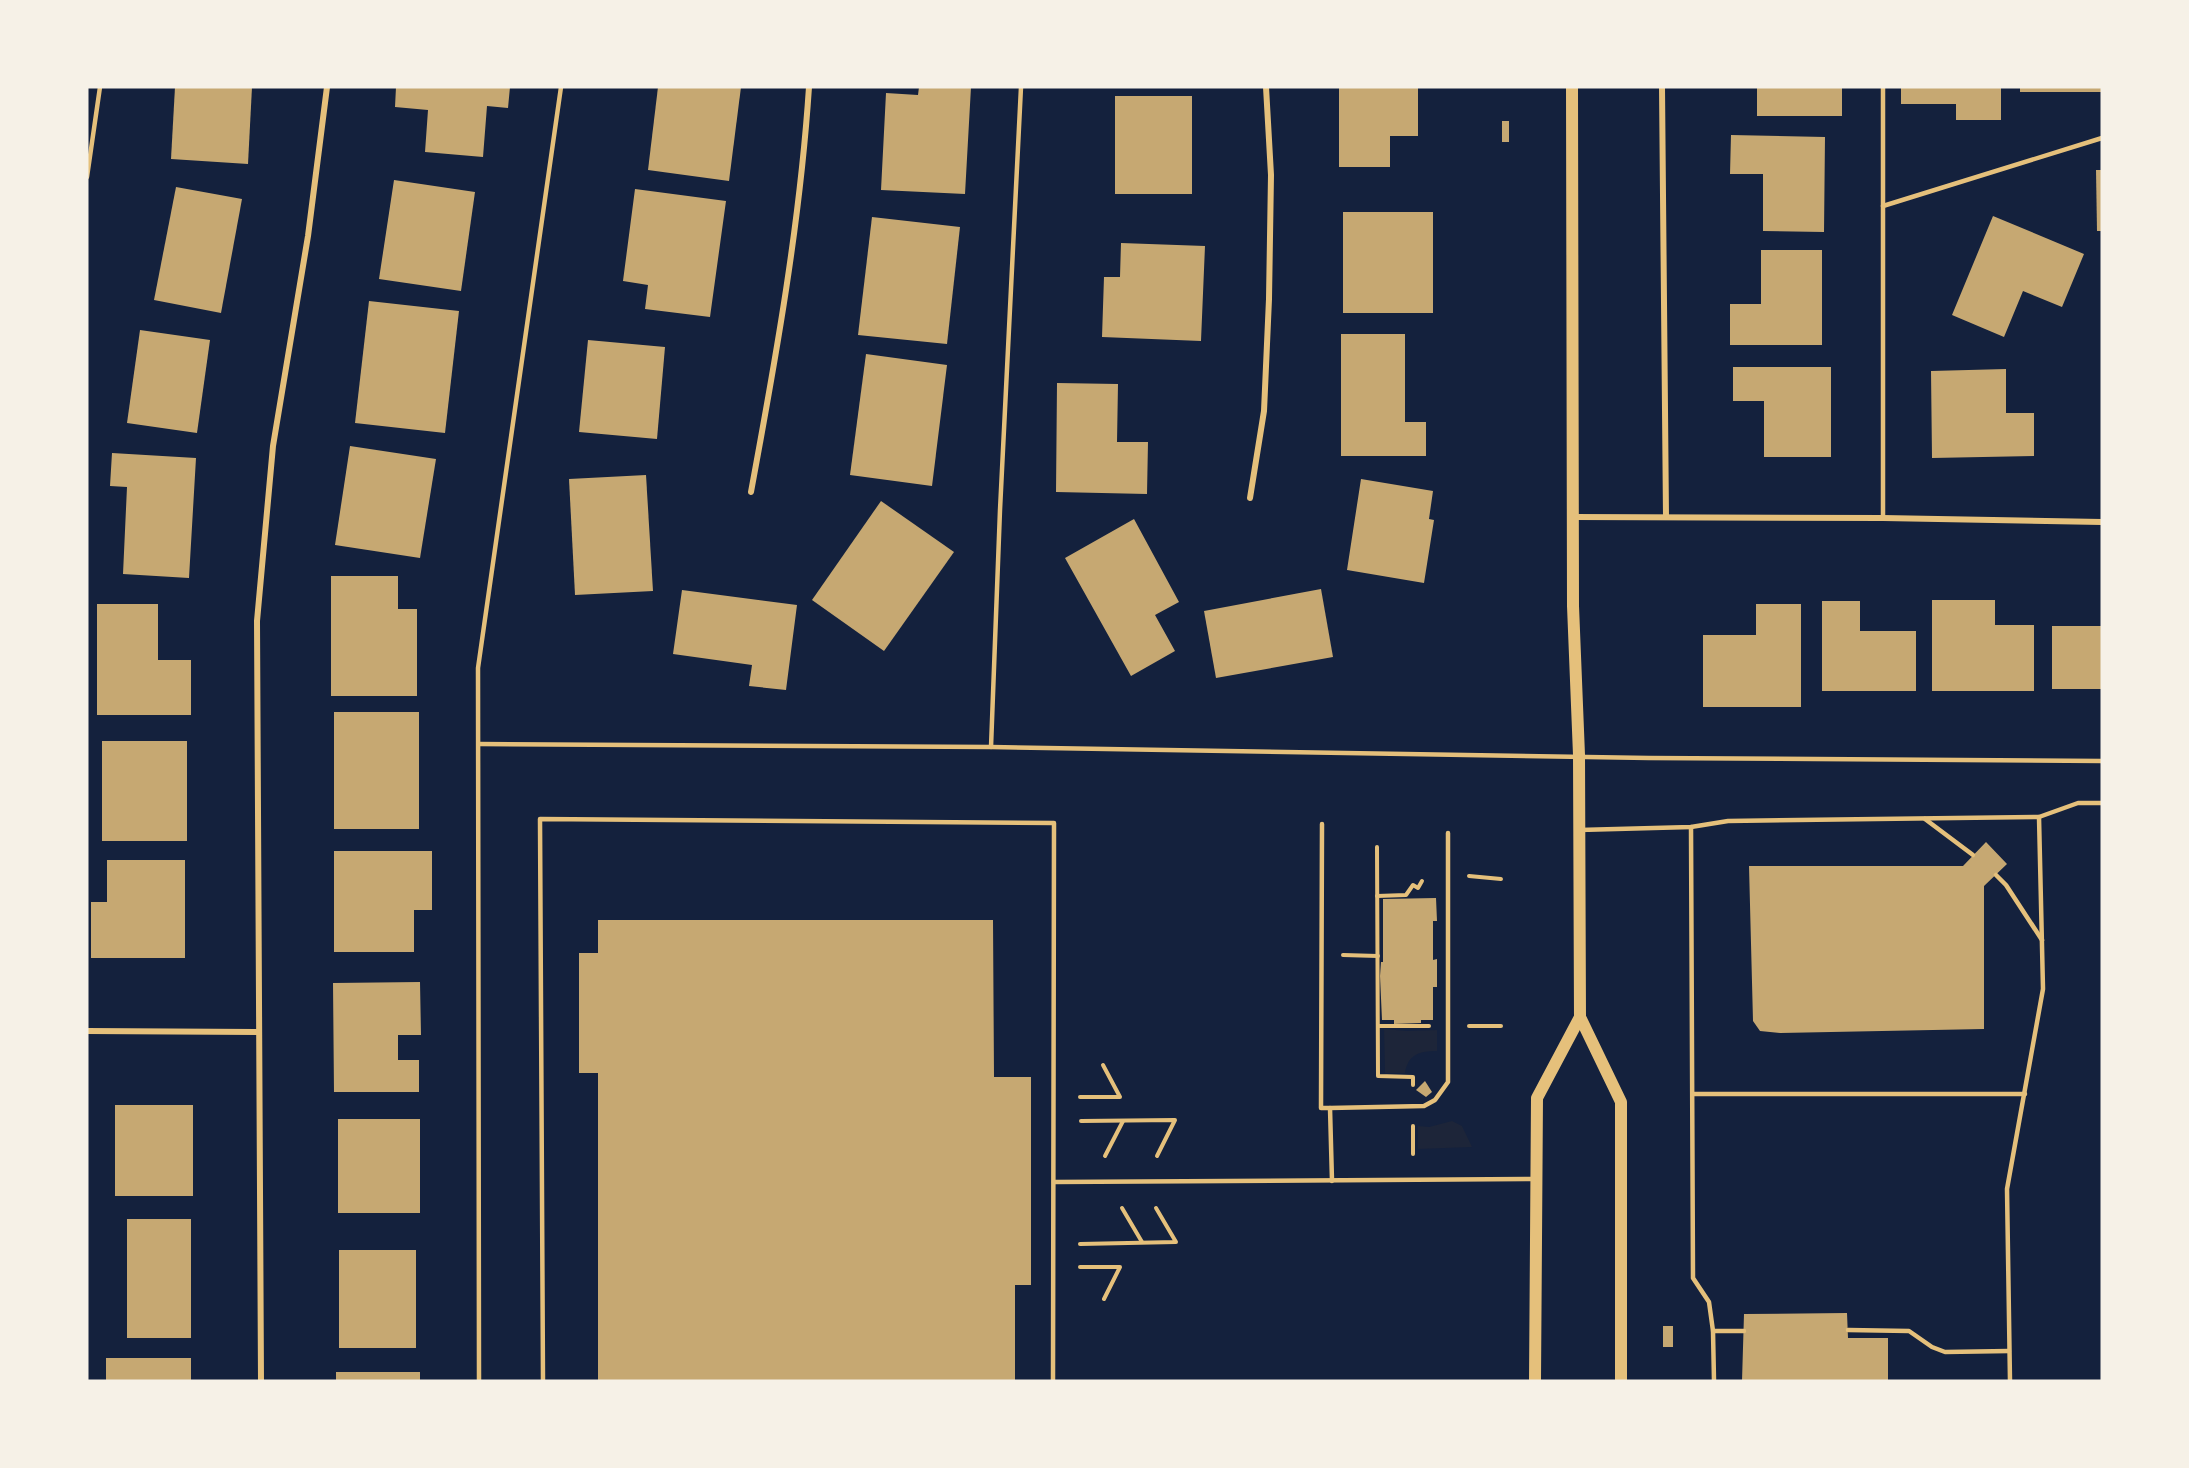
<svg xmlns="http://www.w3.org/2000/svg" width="2189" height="1468" viewBox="0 0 2189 1468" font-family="Quicksand,sans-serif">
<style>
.green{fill:#1d2539}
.building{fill:#c6a872}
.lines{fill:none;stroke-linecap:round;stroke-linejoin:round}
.path{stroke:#e5c07b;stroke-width:4}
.service{stroke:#e5c07b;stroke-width:4.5}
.minor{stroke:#e5c07b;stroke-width:6}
.secondary{stroke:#e5c07b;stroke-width:12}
</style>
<rect width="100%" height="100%" fill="#14213d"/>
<g class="green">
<path d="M1384,1029L1407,1031L1437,1030V1051C1420,1051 1408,1054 1405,1073H1385Z"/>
<path d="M1452,1121L1462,1126L1472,1147L1418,1149V1126L1429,1127Z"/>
</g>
<g class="building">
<path d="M175,87H252L248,164L171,159Z"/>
<path d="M396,87H510L508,108L487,106L483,157L425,152L428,110L395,107Z"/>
<path d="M658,87H741L729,181L648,170Z"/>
<path d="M919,87H971L965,194L881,190L886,93L918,95Z"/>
<path d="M1339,87H1418V136H1390V167H1339Z"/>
<rect x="1757" y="87" width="85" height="29"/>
<path d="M1901,87H2001V120H1956V104H1901Z"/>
<rect x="2020" y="87" width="82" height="5"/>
<rect x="1115" y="96" width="77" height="98"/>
<rect x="1502" y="121" width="7" height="21"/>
<path d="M1731,135L1825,137L1824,232L1763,231V174H1730Z"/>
<path d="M2096,170H2102V231H2097Z"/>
<path d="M394,180L475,192L461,291L379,279Z"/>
<path d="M176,187L242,199L221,313L154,300Z"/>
<path d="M635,189L726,201L710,317L645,309L648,285L623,281Z"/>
<rect x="1343" y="212" width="90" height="101"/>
<path d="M1993,216L2084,254L2062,307L2023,291L2004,337L1952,315Z"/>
<path d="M872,217L960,227L947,344L858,335Z"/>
<path d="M1121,243L1205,246L1201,341L1102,337L1104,277H1120Z"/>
<path d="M1761,250H1822V345H1730V304H1761Z"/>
<path d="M369,301L459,311L445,433L355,423Z"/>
<path d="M140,330L210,340L197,433L127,423Z"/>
<path d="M1341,334H1405V422H1426V456H1341Z"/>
<path d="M588,340L665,347L657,439L579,432Z"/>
<path d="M866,354L947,365L932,486L850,475Z"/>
<path d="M1733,367H1831V457H1764V401H1733Z"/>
<path d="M2006,369V413H2034V456L1932,458L1931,371Z"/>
<path d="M1057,383L1118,384L1117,442H1148L1147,494L1056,492Z"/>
<path d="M350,446L436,459L420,558L335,545Z"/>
<path d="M112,453L196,458L189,578L123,574L127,487L110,486Z"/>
<path d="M646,475L653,591L575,595L569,479Z"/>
<path d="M1361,479L1433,491L1429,519L1434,520L1424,583L1347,570Z"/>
<path d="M881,501L954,552L884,651L812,600Z"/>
<path d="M1134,519L1179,602L1155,615L1175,651L1131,676L1065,558Z"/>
<path d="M331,576H398V609H417V696H331Z"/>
<path d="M1321,589L1333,657L1216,678L1204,611Z"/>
<path d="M682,590L797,605L786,690L749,686L752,665L673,654Z"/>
<path d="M1932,600H1995V625H2034V691H1932Z"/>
<path d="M1822,601H1860V631H1916V691H1822Z"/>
<path d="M97,604H158V660H191V715H97Z"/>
<path d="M1756,604H1801V707H1703V635H1756Z"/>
<rect x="2052" y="626" width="50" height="63"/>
<rect x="334" y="712" width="85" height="117"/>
<rect x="102" y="741" width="85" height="100"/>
<path d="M1986,842L2007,864L1984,886V1029L1780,1033L1760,1031L1753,1021L1749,866H1963Z"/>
<path d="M334,851H432V910H414V952H334Z"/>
<path d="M107,860H185V958H91V902H107Z"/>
<path d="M1436,898L1437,921H1433V960L1437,959V987H1433V1020H1421V1023L1394,1024V1020H1382L1380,976L1381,962H1383V899Z"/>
<path d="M598,920H993L994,1077H1031V1285H1015V1381H598V1073H579V953H598Z"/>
<path d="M420,982L421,1035H398V1060H419V1092H334L333,983Z"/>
<path d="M1425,1081L1432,1092L1426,1097L1416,1090Z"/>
<rect x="115" y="1105" width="78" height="91"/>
<rect x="338" y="1119" width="82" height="94"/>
<rect x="127" y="1219" width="64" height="119"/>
<rect x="339" y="1250" width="77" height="98"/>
<path d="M1847,1313L1848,1338H1888V1381H1742L1744,1314Z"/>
<rect x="1663" y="1326" width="10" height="21"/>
<rect x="106" y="1358" width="85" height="23"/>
<rect x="336" y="1372" width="84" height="9"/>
</g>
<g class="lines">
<g class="path">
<path d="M1377,847L1378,1076L1413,1077V1085"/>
<path d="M1469,876L1501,879"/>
<path d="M1377,896L1406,895L1413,885L1418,888L1422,881"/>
<path d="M1343,955L1378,956"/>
<path d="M1378,1026H1429"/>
<path d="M1469,1026H1501"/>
<path d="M1080,1097H1120L1103,1065"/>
<path d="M1081,1121L1175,1120L1157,1156"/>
<path d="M1413,1126V1154"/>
<path d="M1105,1156L1123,1121"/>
<path d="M1122,1208L1142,1242"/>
<path d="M1080,1244L1176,1242L1156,1208"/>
<path d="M1080,1267H1120L1104,1299"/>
</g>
<g class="service">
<path d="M1883,87V518"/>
<path d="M87,177L100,87"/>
<path d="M1883,206L2102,138"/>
<path d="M479,744L991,747L1649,758L2102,761"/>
<path d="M991,747L1000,510L1021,87"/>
<path d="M1925,819L1973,855"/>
<path d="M1322,824L1321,1108H1330L1332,1181"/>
<path d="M1691,827L1693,1278L1709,1302L1713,1331L1714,1381"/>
<path d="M1579,830L1691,827L1728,821L2039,817L2078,803H2102"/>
<path d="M1996,875L2006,885L2042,940"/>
<path d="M1694,1094H2025"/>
<path d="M1330,1108L1424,1106L1435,1100L1448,1082V833"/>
<path d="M1054,1182L1535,1179"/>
<path d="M1848,1330L1909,1331L1932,1347L1945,1352L2009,1351"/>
<path d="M1713,1331H1744"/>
<path d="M479,1381L478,668L561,87"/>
<path d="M543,1381L540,819L1054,823L1053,1381"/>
<path d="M2010,1381L2007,1189L2043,989L2039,817"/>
</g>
<g class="minor">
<path d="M1662,87L1666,517"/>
<path d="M751,492C776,357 800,223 809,87"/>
<path d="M1250,498L1264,411L1269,299L1271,175L1266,87"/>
<path d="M1573,517L1883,518L2102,522"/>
<path d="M87,1031L259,1032"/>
<path d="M261,1381L257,621L273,446L308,236L327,87"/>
</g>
<g class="secondary">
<path d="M1572,87L1573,606L1579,755L1580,1017L1621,1102V1381"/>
<path d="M1535,1381L1537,1098L1580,1017"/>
</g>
</g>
<rect width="2189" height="1468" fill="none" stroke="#f6f1e7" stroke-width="177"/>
</svg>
